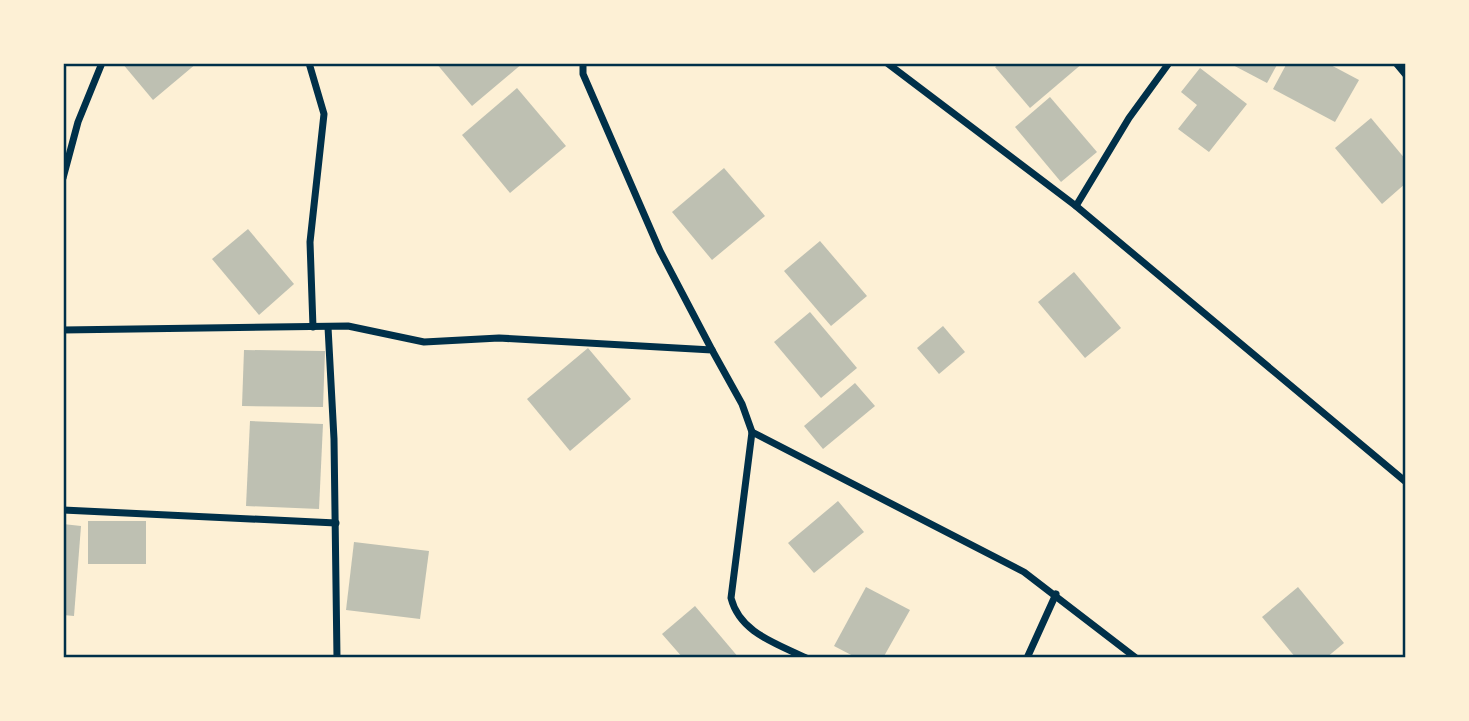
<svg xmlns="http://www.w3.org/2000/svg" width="1469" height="721" viewBox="0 0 1469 721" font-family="Roboto,sans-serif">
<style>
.building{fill:#bec0b2}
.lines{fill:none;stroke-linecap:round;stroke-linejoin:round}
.minor{stroke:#003049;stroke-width:7}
.neatline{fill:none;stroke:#003049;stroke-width:2.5}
</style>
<rect width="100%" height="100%" fill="#fdf0d5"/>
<g class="building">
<path d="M122,63H197L153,100Z"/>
<path d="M436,63H523L472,106Z"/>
<path d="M1001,63H1083L1030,108L995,67Z"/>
<path d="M1229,63H1278L1267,83Z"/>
<path d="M1287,63H1327L1359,80L1335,122L1273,89Z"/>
<path d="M1200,68L1247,104L1209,152L1178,129L1197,105L1181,92Z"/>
<path d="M517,88L566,146L510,193L462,135Z"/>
<path d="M1050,97L1097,152L1061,182L1015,127Z"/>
<path d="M1371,118L1406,160V183L1382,204L1335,148Z"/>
<path d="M724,168L765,216L712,260L672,212Z"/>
<path d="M248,229L294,284L259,315L212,259Z"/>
<path d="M820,241L867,296L831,326L784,271Z"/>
<path d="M1074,272L1121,328L1085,358L1038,302Z"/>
<path d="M810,312L857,368L821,398L774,342Z"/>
<path d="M943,326L965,352L939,374L917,348Z"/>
<path d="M588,348L631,399L570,451L527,399Z"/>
<path d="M244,350L325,351L323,407L242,406Z"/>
<path d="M855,383L875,406L823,449L804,426Z"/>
<path d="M250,421L323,424L319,509L246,506Z"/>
<path d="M838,501L864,532L814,573L788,543Z"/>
<rect x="88" y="521" width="58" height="43"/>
<path d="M63,524L81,526L74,616L63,615Z"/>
<path d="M354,542L429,551L420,619L346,610Z"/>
<path d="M866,587L910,610L883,658H857L834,646Z"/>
<path d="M1298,587L1344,643L1326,658H1296L1262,617Z"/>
<path d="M695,606L739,658H683L662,634Z"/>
</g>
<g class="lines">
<g class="minor">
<path d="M309,63L324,114L310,242L313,327"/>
<path d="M583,63V74L660,251L712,350"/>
<path d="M887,63L1076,206L1406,482"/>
<path d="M1396,63L1406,75"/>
<path d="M63,178L78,122L102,63"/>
<path d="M1076,206L1129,118L1169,63"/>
<path d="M328,327L334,439L337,658"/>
<path d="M63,330L348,326L424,342L499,338L712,350L742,404L752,432L731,598C740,633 776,643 806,658"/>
<path d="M752,432L1024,572L1136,658"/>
<path d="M63,510L336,523"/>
<path d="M1027,658L1056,594"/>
</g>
</g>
<rect width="1469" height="721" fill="none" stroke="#fdf0d5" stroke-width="130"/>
<rect x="65" y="65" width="1339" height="591" class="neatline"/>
</svg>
